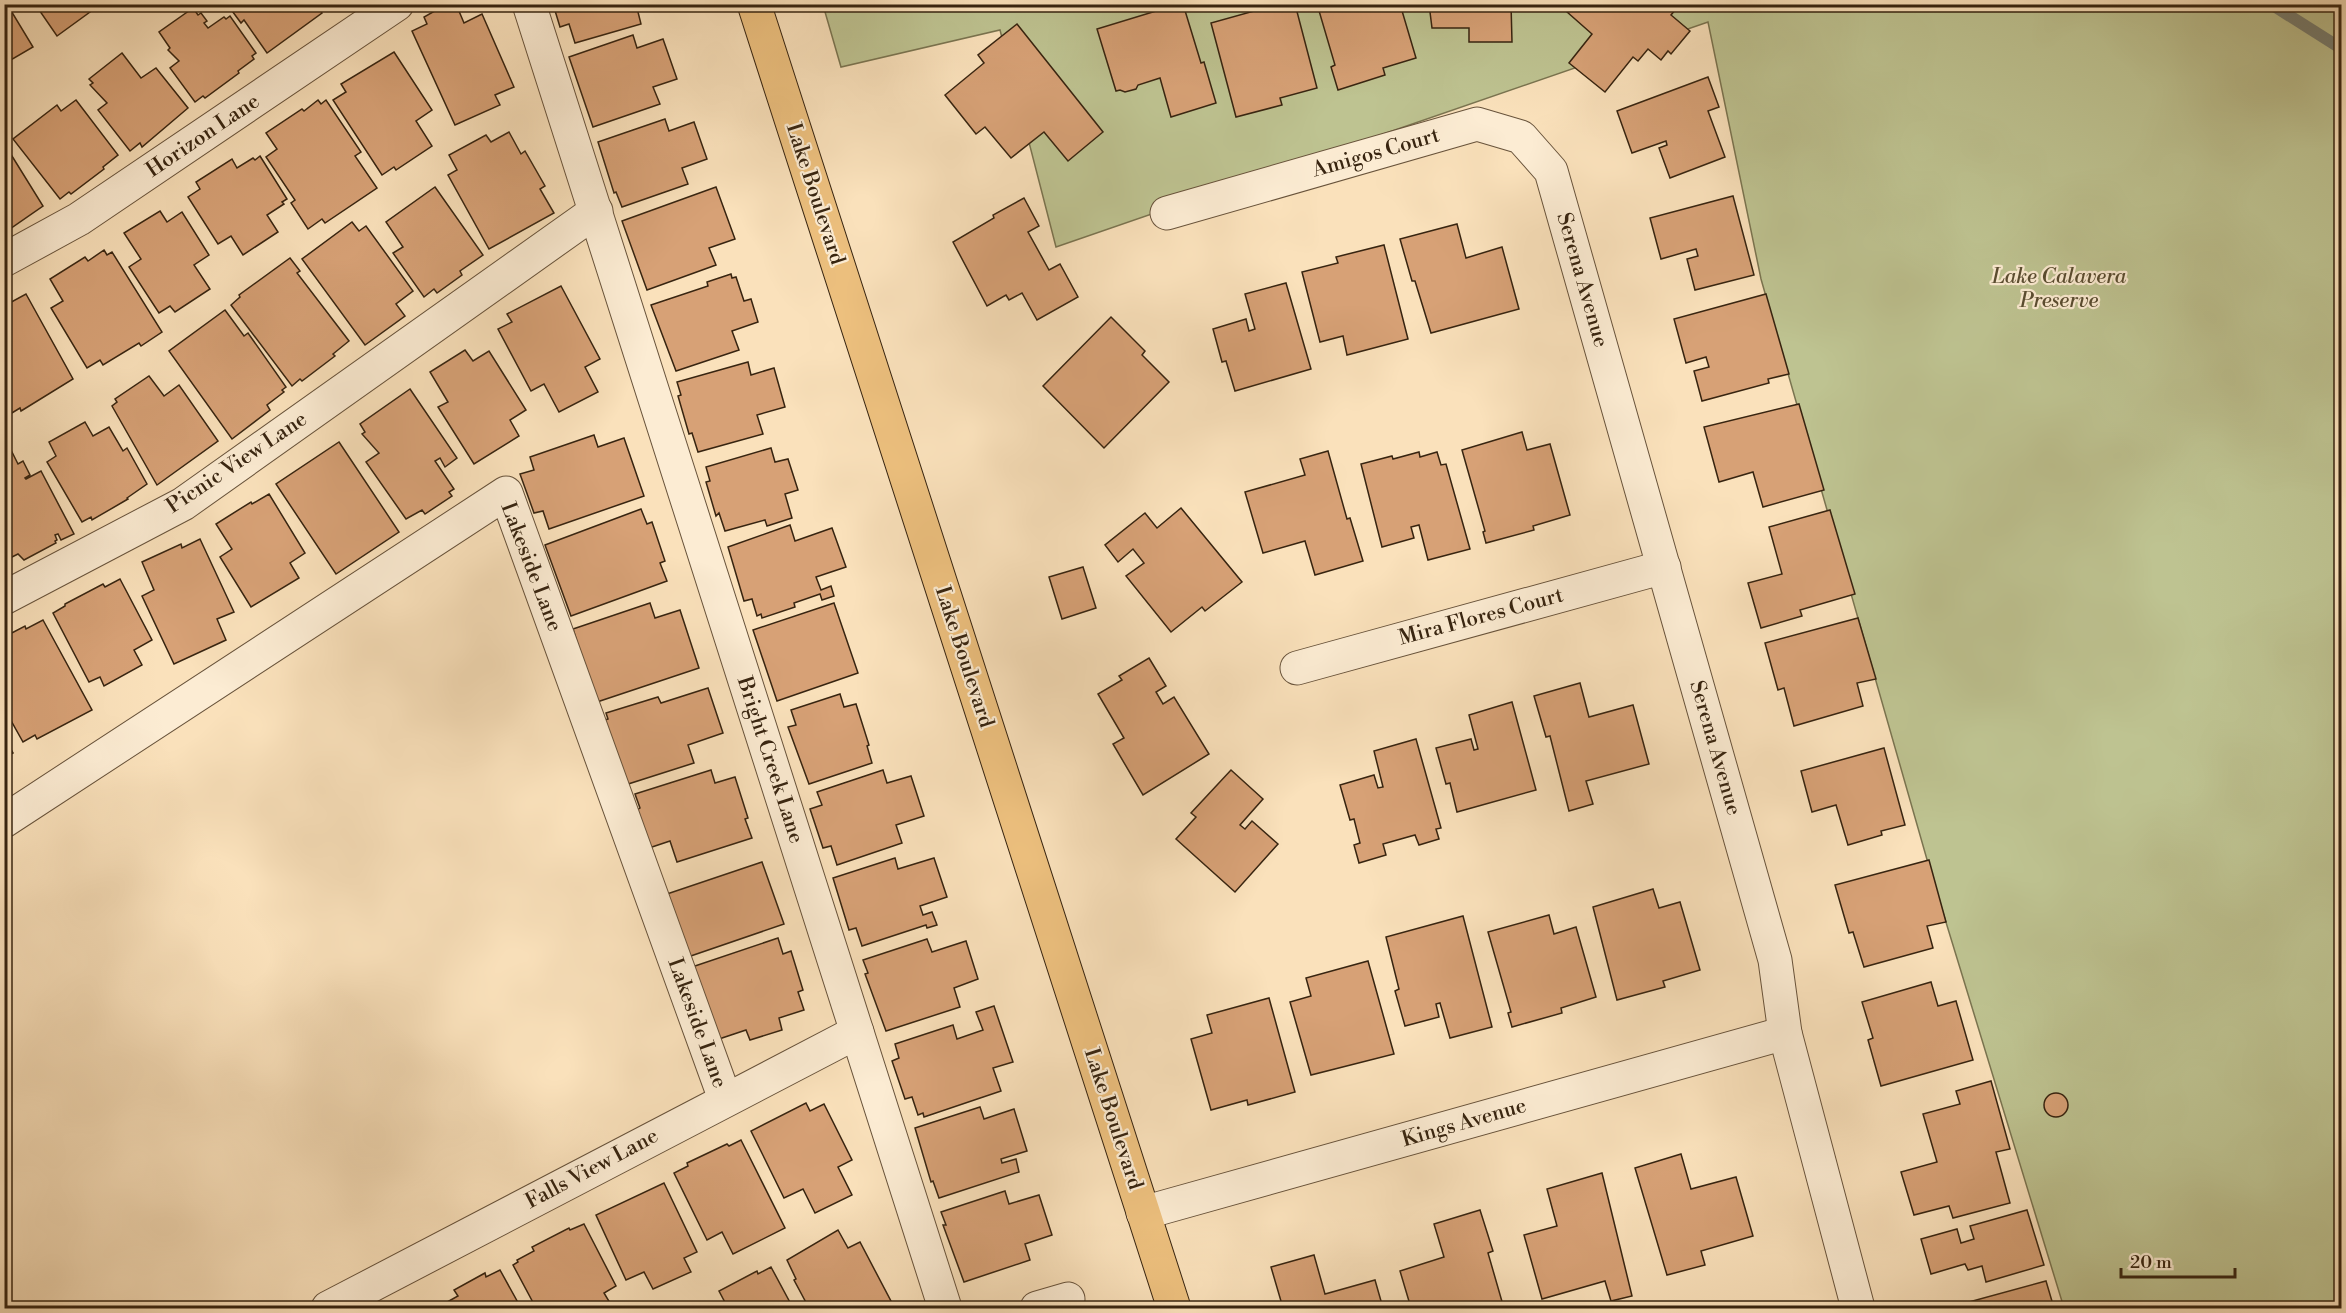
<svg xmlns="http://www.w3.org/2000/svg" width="2346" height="1313" viewBox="0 0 2346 1313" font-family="'Libre Bodoni',serif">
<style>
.green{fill:#bec391;stroke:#7a7450;stroke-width:1.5}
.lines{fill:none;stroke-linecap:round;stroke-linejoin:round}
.stream{stroke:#767f74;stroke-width:12}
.building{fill:#d7a176;stroke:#372410;stroke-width:1.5}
.minor-casing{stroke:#68533b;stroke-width:35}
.major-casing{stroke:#372410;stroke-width:35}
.minor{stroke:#fcecd3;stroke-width:33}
.major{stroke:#edc07e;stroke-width:33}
.labels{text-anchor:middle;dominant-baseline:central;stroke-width:4.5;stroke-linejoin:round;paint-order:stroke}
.street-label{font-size:21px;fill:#372410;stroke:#fcecd3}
.park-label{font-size:21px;font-style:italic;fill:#594c30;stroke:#fcecd3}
</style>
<rect width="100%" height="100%" fill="#fae1bb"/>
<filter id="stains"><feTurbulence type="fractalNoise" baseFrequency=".00333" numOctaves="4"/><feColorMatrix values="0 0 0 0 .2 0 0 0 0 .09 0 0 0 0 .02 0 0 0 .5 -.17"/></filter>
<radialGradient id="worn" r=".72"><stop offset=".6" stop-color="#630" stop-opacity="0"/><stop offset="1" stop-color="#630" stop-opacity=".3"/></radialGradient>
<path class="green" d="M823,5H2341V1308H2064L1930,870L1761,279L1708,22L1056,247L1000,30L841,67Z"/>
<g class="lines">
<path class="stream" d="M2271,4L2342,49"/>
</g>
<g class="building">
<path d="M4,4H7L33,47L4,64Z"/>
<path d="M35,4H101L57,36Z"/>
<path d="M227,4H317L322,13L267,53L244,20L241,23Z"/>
<path d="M447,4H456L464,23L482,14L514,87L495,95L500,105L455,125L412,31L427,24L424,17Z"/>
<path d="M553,4H636L641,24L575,43L569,24L560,27Z"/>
<path d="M1179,4H1183L1201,63L1204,62L1216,103L1171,117L1160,78L1138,85L1136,89L1125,92L1120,90L1116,91L1097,29Z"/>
<path d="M1279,4H1295L1317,88L1280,98L1282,105L1236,117L1211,23Z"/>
<path d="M1317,4H1400L1416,58L1383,68L1385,75L1338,90L1331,67L1335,65Z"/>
<path d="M1429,4H1511L1512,42H1469V28H1432Z"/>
<path d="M1558,4H1670L1676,9L1671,15L1690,31L1671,54L1668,51L1661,60L1648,49L1638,61L1633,57L1605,92L1569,63L1592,34Z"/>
<path d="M193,8L198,15L201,13L207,21L204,23L208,28L224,17L226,19L230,16L256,53L252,56L254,59L238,71L239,73L205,98L203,96L195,102L170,68L179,61L168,50L170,48L159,32Z"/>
<path d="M1017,24L1103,132L1068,161L1044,132L1011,158L985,127L976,134L945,95L984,63L978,55Z"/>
<path d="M633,35L637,48L663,39L677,79L653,87L660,104L593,127L569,57Z"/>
<path d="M394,52L432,110L416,121L432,146L396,170L394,167L382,175L333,100L346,92L341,84Z"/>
<path d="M122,53L141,78L156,68L188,108L142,147L140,143L130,151L98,110L107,103L90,85L93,83L89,79Z"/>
<path d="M1708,77L1719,107L1708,111L1725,157L1670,178L1659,148L1667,145L1666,141L1632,153L1617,111Z"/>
<path d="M76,100L118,155L103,167L104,169L71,194L69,192L60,199L13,139L57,105L61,111Z"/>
<path d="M318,100L321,104L326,100L361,152L355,156L377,188L325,223L322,219L308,229L291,203L295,200L266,157L277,149L266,133L302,109L304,111Z"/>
<path d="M665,119L669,131L694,122L707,159L682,168L688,184L622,207L616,192L614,193L598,142Z"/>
<path d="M509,132L521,154L525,151L545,186L540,189L554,213L489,249L448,175L457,170L449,155L486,135L491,142Z"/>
<path d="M7,148L43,206L4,233V149Z"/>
<path d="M260,156L287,199L282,202L284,204L267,215L278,232L243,255L231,236L218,244L188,197L200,189L196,182L232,159L237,168L253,158L255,160Z"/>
<path d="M435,187L483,255L460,271L462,275L437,293L434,289L424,297L393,253L403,247L386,222Z"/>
<path d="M716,187L735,239L709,248L716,265L647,290L622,221Z"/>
<path d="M1733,196L1754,275L1695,290L1687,259L1698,256L1696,249L1661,259L1650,218Z"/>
<path d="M1024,198L1039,226L1028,232L1049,270L1060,264L1078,297L1037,320L1022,293L1009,300L1006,295L987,306L953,242L994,218L993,215Z"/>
<path d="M160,211L167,222L182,212L209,255L194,265L210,289L175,312L170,306L159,313L129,267L141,259L124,233Z"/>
<path d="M352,222L359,231L366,226L413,291L396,304L405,316L365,345L302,259Z"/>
<path d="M1457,224L1466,258L1502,247L1519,309L1431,333L1415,281H1412L1400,239Z"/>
<path d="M1384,245L1408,339L1347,355L1343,336L1320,342L1302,272L1338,263L1336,257Z"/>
<path d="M104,250L107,255L112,252L162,332L141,346L139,343L103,365L100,360L87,368L51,308L63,301L50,279L85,257L88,261Z"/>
<path d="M290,258L300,271L297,273L349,341L333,354L335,356L302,381L300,379L292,386L231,305L240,297L239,295Z"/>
<path d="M731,274L732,278L736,277L744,301L751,299L758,322L732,331L739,350L676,371L651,305L708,286L707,282Z"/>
<path d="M1286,283L1311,369L1235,391L1226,361L1222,362L1213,329L1246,319L1249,331L1255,329L1245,294Z"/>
<path d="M561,286L600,359L585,367L598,392L559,412L544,384L531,391L498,329L512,322L507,314Z"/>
<path d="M26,294L73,379L21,411L20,408L7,416L4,412V306Z"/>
<path d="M1766,294L1789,374L1768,379L1769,383L1702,401L1694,371L1709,367L1706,357L1686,363L1674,319Z"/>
<path d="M225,310L244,336L248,333L286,387L282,390L284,392L267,405L270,410L232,439L169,351Z"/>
<path d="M1111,317L1145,351L1142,355L1169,382L1104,448L1043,386Z"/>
<path d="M465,350L473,361L489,351L526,410L510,420L519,436L474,464L438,407L448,402L430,372Z"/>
<path d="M748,362L751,375L774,368L785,407L757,415L763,434L698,452L692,433L689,434L678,396L681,395L677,382Z"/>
<path d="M149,376L164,396L179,385L218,441L157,485L112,406L117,402L115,399Z"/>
<path d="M410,389L457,458L445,467L440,458L435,461L454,489L449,492L452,496L425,514L422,510L406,519L366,462L379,453L362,434L365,432L360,424Z"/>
<path d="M1799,404L1824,490L1763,507L1753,472L1719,482L1704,427Z"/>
<path d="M85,422L93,436L109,427L123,451L127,448L147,484L127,498L128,499L92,520L91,517L82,522L47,462L56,456L49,442Z"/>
<path d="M1522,432L1527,450L1550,444L1570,515L1533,526L1534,530L1486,543L1483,532L1485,531L1462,450Z"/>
<path d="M594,435L598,447L624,438L644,496L549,529L543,511L534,513L520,474L534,470L530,457Z"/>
<path d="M339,442L399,532L336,574L276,484Z"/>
<path d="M8,444L18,464L23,461L30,475L25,478L26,479L41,471L74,534L61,540L58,534L55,535L57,540L55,541L56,543L24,560L18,554L6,560L4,557V446Z"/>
<path d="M771,448L775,462L788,459L798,490L785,494L792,518L767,526L765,520L725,531L719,513L716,516L706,482L710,481L706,467Z"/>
<path d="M1328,451L1347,519L1350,518L1363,561L1315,575L1305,541L1263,553L1245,492L1305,475L1300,459Z"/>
<path d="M1419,452L1420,457L1437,452L1441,465L1446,464L1470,549L1428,560L1419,525L1411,527L1414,538L1382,547L1361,464L1392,456L1393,459Z"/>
<path d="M269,494L305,553L290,563L299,578L251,607L220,557L232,549L216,524L251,502L252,504Z"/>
<path d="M1181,508L1242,582L1205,611L1202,607L1171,632L1126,576L1144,563L1133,549L1118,562L1105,545L1145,513L1157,528Z"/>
<path d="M641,509L647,524L652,522L665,561L660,563L667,581L571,616L545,545Z"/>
<path d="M1830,510L1855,594L1800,610L1802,616L1761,628L1748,583L1782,574L1769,527Z"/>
<path d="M790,525L795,541L832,528L846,567L816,577L821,590L831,586L834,596L822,600L820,594L794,603L795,607L762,618L761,614L757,616L752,599L744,601L728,547Z"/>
<path d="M200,539L234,612L217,619L226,640L174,664L142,596L154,590L142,562L181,544L182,548Z"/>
<path d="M1083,567L1096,608L1062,619L1049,577Z"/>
<path d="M120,579L152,640L134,650L142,665L104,686L100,677L89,682L53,613L65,606V604L103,584L105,587Z"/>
<path d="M650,603L655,618L680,610L699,668L597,702L575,645H578L573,629Z"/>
<path d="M834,603L858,673L777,701L753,630Z"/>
<path d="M1858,618L1876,679L1857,683L1863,706L1794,726L1784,688L1778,690L1765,643Z"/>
<path d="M43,620L92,710L37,739L35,735L23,742L4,708V637L25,626L26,629Z"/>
<path d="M1149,658L1166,686L1156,692L1163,704L1174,697L1209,754L1143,795L1113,744L1124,738L1098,694L1122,680L1119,676Z"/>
<path d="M1580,683L1589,717L1633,705L1649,764L1586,781L1593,804L1569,811L1550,736L1546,737L1534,696Z"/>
<path d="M708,688L723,733L688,745L694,763L625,785L596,723L608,719L606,713L658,697L661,703Z"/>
<path d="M840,694L844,707L856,704L869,745L867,746L872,763L809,784L788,727L796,725L791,710Z"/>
<path d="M1512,702L1536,790L1457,812L1450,783L1446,784L1436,748L1471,739L1474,750L1478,749L1469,715Z"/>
<path d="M4,737L13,753L4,758Z"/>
<path d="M1416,739L1441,828L1436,829L1439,839L1419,845L1415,835L1383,844L1386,855L1359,863L1354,845L1360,843L1354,819L1350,820L1340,785L1374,775L1378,788L1383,787L1374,751Z"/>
<path d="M1884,748L1905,825L1881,831L1882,835L1848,845L1836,805L1812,812L1801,771Z"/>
<path d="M711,770L715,783L735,777L748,818L745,819L752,838L677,862L670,841L649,848L637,810L640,808L635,794Z"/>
<path d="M883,770L887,783L911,776L924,816L896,825L902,843L837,865L831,846L823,848L810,809L822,805L817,792Z"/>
<path d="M1231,770L1263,799L1240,825L1245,829L1252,821L1278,844L1235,892L1176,839L1196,817L1191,813Z"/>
<path d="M895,858L898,869L934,858L947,897L920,906L923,915L932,912L937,925L927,928L926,925L862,946L856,928L849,930L833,878Z"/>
<path d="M1929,860L1946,922L1927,926L1933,948L1864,967L1853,932L1849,933L1835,885Z"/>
<path d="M762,862L784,924L682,959L661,896Z"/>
<path d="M1653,889L1659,908L1680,902L1700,970L1663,981L1665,987L1617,1000L1593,907Z"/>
<path d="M1549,915L1554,934L1576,927L1596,997L1561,1008L1562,1013L1512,1027L1508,1013L1511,1012L1488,932Z"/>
<path d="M1463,916L1492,1027L1450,1038L1440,1003L1436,1004L1439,1017L1405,1026L1395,991L1399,989L1386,937Z"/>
<path d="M778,938L783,954L791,951L803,990L798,992L804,1010L779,1018L782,1030L750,1040L746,1030L719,1039L689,968Z"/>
<path d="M927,939L932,952L966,941L978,979L954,988L960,1007L886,1031L865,974L868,973L863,960Z"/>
<path d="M1368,961L1394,1054L1311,1075L1290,1002L1311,996L1306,978Z"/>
<path d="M1931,982L1938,1006L1956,1001L1973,1060L1881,1086L1868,1040L1873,1038L1862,1002Z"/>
<path d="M1269,998L1295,1092L1248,1105L1247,1100L1211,1110L1191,1039L1212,1033L1207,1015Z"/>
<path d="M994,1006L1013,1062L993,1068L1001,1091L924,1117L923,1113L918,1115L912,1097L905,1099L892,1061L899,1058L895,1044L953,1025L957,1039L983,1030L976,1012Z"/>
<path d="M1991,1081L2010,1149L1996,1152L2010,1203L1953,1218L1949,1206L1914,1215L1901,1172L1937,1162L1923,1114L1960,1104L1956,1091Z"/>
<circle cx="2056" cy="1105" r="12"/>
<path d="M806,1103L810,1111L824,1104L852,1160L838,1167L852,1195L815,1213L803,1189L784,1198L751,1131Z"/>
<path d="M980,1107L984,1119L1014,1109L1027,1151L1001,1159L1002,1163L1016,1159L1019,1172L939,1198L933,1181L931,1182L915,1128Z"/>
<path d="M741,1140L785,1228L733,1254L722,1232L707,1240L674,1173L688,1166L687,1163L727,1144L729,1146Z"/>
<path d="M1681,1154L1691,1189L1736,1177L1753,1236L1701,1251L1705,1265L1667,1275L1635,1168Z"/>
<path d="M1602,1173L1632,1296L1611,1301L1605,1281L1542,1299L1524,1235L1557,1226L1547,1189Z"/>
<path d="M664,1183L697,1252L684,1258L691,1272L653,1289L644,1272L626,1280L596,1215Z"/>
<path d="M1005,1191L1009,1204L1039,1195L1052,1235L1025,1244L1030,1260L964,1282L943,1225H946L941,1212Z"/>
<path d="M1480,1210L1493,1251L1488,1253L1503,1305L1490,1308H1411L1400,1271L1444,1257L1434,1224Z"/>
<path d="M2027,1210L2044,1265L1986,1282L1982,1266L1968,1270L1965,1264L1931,1274L1921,1239L1957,1229L1961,1243L1974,1239L1970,1226Z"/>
<path d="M584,1224L616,1286L604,1293L613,1308H536L513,1265L518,1262L517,1260L534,1251L532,1247L569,1228L570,1230Z"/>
<path d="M838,1230L848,1248L860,1242L892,1303L883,1308H809L794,1280L796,1279L787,1260Z"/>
<path d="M1314,1255L1325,1294L1375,1280L1383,1308H1283L1271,1267Z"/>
<path d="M771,1267L793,1308H728L719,1291L757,1271L758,1274Z"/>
<path d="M500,1270L521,1308H442L440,1306L458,1296L454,1290L485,1273L486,1277Z"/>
<path d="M2046,1281L2054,1308H1947Z"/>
</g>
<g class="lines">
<defs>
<g id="minor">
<path d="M529,4L945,1308"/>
<path d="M1167,213L1477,124L1521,137L1551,171L1775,960L1785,1033L1858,1308"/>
<path d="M4,260L79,219L397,4"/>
<path d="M4,598L183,504L596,211"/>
<path d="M1297,668L1664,567"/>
<path d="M4,821L506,493L725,1099"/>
<path d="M1143,1213L1785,1033"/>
<path d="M328,1308L857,1032"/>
<path d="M1037,1308L1068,1299"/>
</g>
<path id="major" d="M754,4L1174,1308"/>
</defs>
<use href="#minor" class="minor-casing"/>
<use href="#major" class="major-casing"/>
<use href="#minor" class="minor"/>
<use href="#major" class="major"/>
</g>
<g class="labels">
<g class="street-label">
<text transform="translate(203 136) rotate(-34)">Horizon Lane</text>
<text transform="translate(1376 153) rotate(-16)">Amigos Court</text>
<text transform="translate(815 194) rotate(72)">Lake Boulevard</text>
<text transform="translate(1582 280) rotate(74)">Serena Avenue</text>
<text transform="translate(237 463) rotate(-34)">Picnic View Lane</text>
<text transform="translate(531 567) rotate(69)">Lakeside Lane</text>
<text transform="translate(1481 617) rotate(-15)">Mira Flores Court</text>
<text transform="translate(964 657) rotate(72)">Lake Boulevard</text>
<text transform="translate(1715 748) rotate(74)">Serena Avenue</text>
<text transform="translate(770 760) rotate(72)">Bright Creek Lane</text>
<text transform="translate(697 1023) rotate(70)">Lakeside Lane</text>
<text transform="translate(1113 1119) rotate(72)">Lake Boulevard</text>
<text transform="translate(1464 1123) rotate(-16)">Kings Avenue</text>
<text transform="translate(592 1169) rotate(-28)">Falls View Lane</text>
</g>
<g class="park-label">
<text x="2059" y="277">Lake Calavera<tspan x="2059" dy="24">Preserve</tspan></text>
</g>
</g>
<rect width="2346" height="1313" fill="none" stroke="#fae1bb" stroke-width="24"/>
<rect x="6" y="6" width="2334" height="1301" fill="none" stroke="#372410" stroke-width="3"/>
<rect x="12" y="12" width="2322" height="1289" fill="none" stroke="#372410" stroke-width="1.5"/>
<path d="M2121 1268v9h114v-9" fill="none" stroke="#372410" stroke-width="3"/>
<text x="2130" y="1268" font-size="18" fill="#372410" stroke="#fcecd3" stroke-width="4.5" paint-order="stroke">20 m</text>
<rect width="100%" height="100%" filter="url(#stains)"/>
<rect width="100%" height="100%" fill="url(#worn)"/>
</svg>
